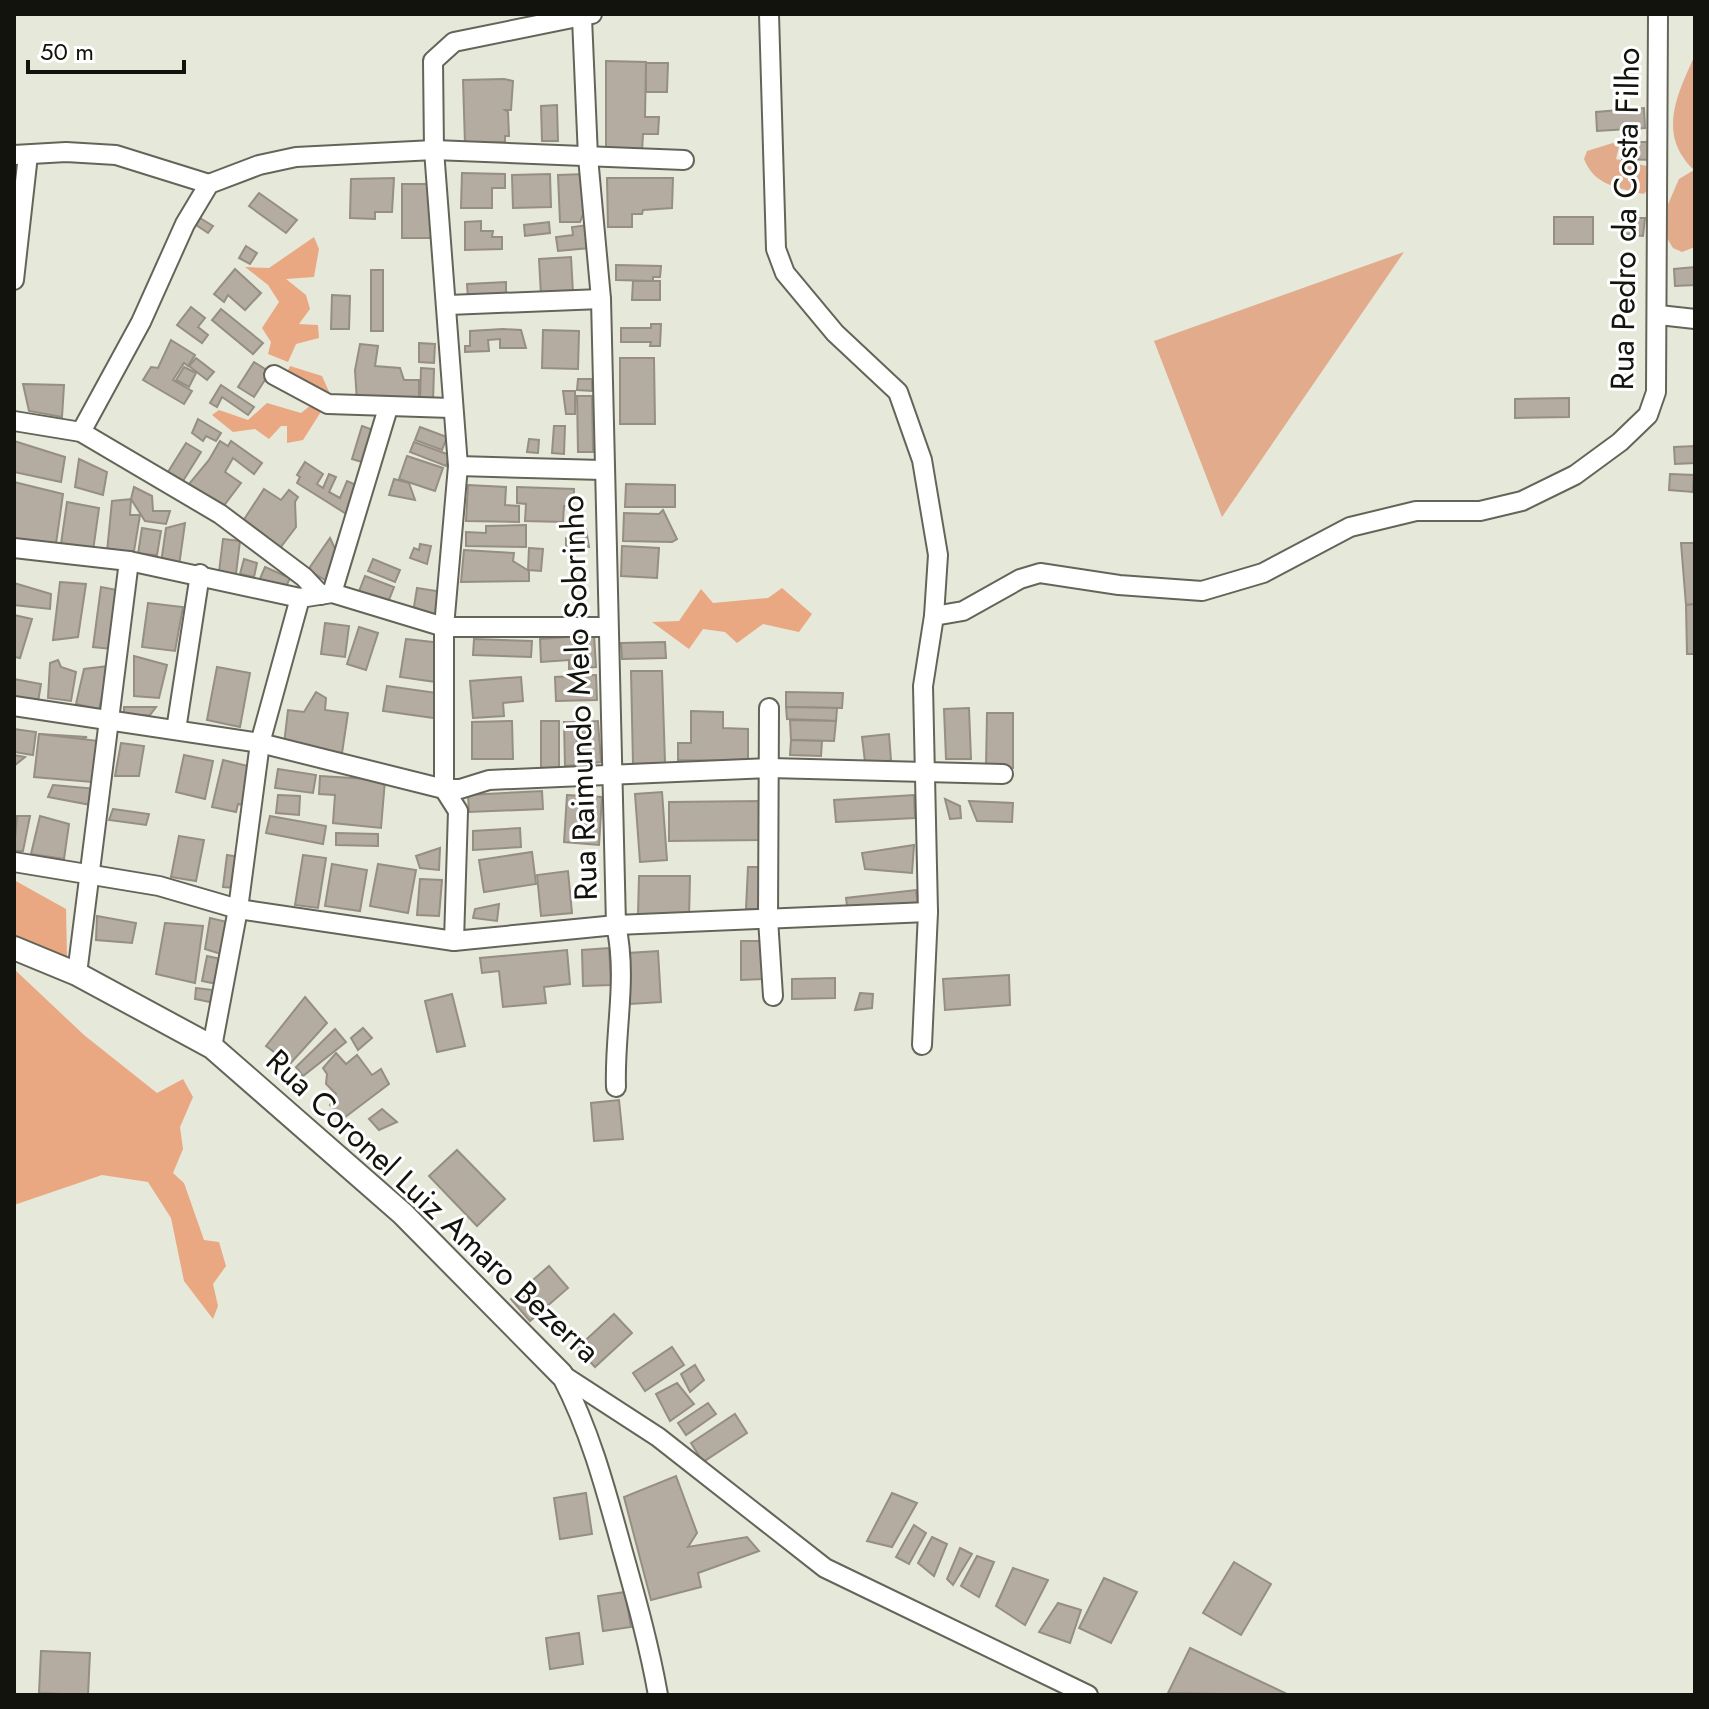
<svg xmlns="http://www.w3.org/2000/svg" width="1709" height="1709" viewBox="0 0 1709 1709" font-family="Jost,sans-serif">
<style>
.green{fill:#e1ab8c}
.forest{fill:#e9a882}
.building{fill:#b4aca0;stroke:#958e82;stroke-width:2}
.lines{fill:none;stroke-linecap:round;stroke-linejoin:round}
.minor-casing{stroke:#646558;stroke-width:22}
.tertiary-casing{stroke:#646558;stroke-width:26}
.minor{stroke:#fff;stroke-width:18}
.tertiary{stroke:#fff;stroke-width:22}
.labels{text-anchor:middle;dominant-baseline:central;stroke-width:6;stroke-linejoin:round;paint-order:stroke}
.street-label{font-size:32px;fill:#13130e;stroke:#fff}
</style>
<rect width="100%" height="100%" fill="#e6e8d9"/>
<g class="green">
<path d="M1695,55V247L1682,252L1673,248L1659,225L1679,179L1694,170C1657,134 1677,95 1695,55Z"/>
<path d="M1613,143L1619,147L1616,159L1651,167L1652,188L1643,194C1617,187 1595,186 1584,159L1587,151Z"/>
<path d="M1404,252L1222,517L1154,341Z"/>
</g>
<g class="forest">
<path d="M314,237L319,249L314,277L286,279L306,295L310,309L299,324L318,325L319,338L296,344L288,362L268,354L271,342L262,328L279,302L268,285L245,267L269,268Z"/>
<path d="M290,366L322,376L331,396L303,440L287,443V426H281L269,439L255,429L233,432L212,415L219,410L248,420L267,403L301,413L311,405L281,384Z"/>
<path d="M782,588L812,614L799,632L763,624L737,643L725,632L703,629L689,649L652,622L679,621L701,589L713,603L768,598Z"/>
<path d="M14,880L66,909L67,956L62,959L14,942Z"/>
<path d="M14,969L84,1035L157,1093L183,1079L193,1097L180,1127L183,1149L173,1173L184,1183L204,1240L219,1242L226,1266L213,1284L218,1306L213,1319L184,1281L171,1218L148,1182L102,1175L14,1205Z"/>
</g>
<g class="building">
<path d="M606,61L646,62L645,117H659L658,134H643L642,151H606Z"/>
<path d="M646,63H668L667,92H646Z"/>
<path d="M504,79L513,81L511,110H505L508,112L509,136H505V142L465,144L463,80Z"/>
<path d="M557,105L558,141H542L541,106Z"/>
<path d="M1644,108L1645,128L1597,131L1596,112Z"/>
<path d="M1622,142H1651L1652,160L1622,159Z"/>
<path d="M462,173L505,174V188H492V208H461Z"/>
<path d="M550,174L551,207L513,208L512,175Z"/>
<path d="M585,174L586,207L580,222H560L558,175Z"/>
<path d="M394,178L392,212H375V219L350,218L351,179Z"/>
<path d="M607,178H673L672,208L643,210L642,214H632V227H608Z"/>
<rect x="402" y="184" width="29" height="54"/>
<path d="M259,193L297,220L286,233L249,206Z"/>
<rect x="1554" y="217" width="39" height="27"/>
<path d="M200,218L213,226L208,233L196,225Z"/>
<path d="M1623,218H1645L1643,236L1624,234Z"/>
<path d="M481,221V231H493L492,237H502V249L465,250V222Z"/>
<path d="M549,222L550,233L525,236L524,225Z"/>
<path d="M588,225L590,248L558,251L556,237L573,235L572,227Z"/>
<path d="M246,246L257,253L250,264L239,258Z"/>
<path d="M571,257L573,293L541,295L539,259Z"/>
<path d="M616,265L661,266L660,277H653V281L616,280Z"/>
<path d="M1695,267V285L1675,286L1674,269Z"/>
<path d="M235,269L261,293L245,310L228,295L224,302L214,294Z"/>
<rect x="371" y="270" width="12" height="61"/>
<path d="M633,281H660V300H632Z"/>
<path d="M506,282V297L468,299L467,284Z"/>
<path d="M332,295L350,296L349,329H331Z"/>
<path d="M191,307L205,318L198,327L208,335L202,343L177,325Z"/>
<path d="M221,309L263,343L253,354L212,320Z"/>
<path d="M651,324H661L660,346H650L651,342H621V328H651Z"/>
<path d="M503,329L521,330L526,348H500V339L488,340L489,351L465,352V346H470V331Z"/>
<path d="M543,330L579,331L578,369L542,368Z"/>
<path d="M171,340L195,355L188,366L184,363L173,380L192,391L184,404L143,380L151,367L158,368Z"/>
<path d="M419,343L435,344L434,363L419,362Z"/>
<path d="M360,344L378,346L375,366L400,368L404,380H419V402H357L355,370Z"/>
<path d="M196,358L214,372L207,380L189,366Z"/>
<path d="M620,358H654L655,424H620Z"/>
<path d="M254,362L270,372L254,397L238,387Z"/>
<path d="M184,367L196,373L189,387L176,380Z"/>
<path d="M421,368L434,369L433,402L420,401Z"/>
<path d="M578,379H592V391L577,390Z"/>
<path d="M23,384L64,385L62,417L29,411Z"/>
<path d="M221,385L254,407L248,415L222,397L217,407L210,403Z"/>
<path d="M563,391H575V414H566Z"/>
<path d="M577,396H592L593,452H578Z"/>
<path d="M1569,398V417L1515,418V399Z"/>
<path d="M198,419L221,433L216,441L206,436L203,441L192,433Z"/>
<path d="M362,426L376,431L362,462L352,459Z"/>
<path d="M554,426H565L564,454L552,453Z"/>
<path d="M420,427L447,437L442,450L415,440Z"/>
<path d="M529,439L539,440L538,453L527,452Z"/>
<path d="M14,441L65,457L61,482L14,472Z"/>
<path d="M220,441L228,446L231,441L262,463L254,474L233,458L225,472L241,483L222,508L189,484L209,460Z"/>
<path d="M414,442L450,455L446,466L410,452Z"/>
<path d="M186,443L201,452L183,481L168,472Z"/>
<path d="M1695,446V463L1675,464L1674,447Z"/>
<path d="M407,456L443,468L435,491L399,479Z"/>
<path d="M79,459L107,472L103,495L75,487Z"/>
<path d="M305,462L323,474L317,484L323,488L329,474L336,477L329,492L340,498L347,481L361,487L348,515L297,483L300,477L297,475Z"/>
<path d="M1670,474L1694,475L1693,492L1669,490Z"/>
<path d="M394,479L409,483L415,500L389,495Z"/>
<path d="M14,482L63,494L56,544L14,539Z"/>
<path d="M626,484L675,485V507H625Z"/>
<path d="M468,485L506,487L505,505L519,506V522L466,521Z"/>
<path d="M134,487L152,496L153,511H170L166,524L145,521L131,499Z"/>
<path d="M517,487L574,489L573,506H564L563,522L525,521L526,504L517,503Z"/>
<path d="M264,489L281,500L289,490L298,497L295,502L296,527L280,548L243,521Z"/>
<path d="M131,499L130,515H140L133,557L107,552L112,501Z"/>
<path d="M67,502L99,508L93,551L61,544Z"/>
<path d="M663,510L677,539L672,542L623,541L624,513L659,514Z"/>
<path d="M185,523L179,566L161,563L166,528Z"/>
<path d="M573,524H585L589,547L566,546V538H573Z"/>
<path d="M526,525V547L466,546V532L486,533V526Z"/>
<path d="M142,528L161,531L157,555L138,554Z"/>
<path d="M330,538L338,555L327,581L308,570Z"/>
<path d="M223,539L240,541L236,574L219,572Z"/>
<path d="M1681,543H1695V604L1686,605Z"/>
<path d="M420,544L431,546L427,564L410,558L414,548L419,550Z"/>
<path d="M622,546L659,548L657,578L621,576Z"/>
<path d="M529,548L543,549L541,571L528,570Z"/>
<path d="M464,550L514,553L513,561L529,571V581L461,582Z"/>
<path d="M244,559L257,563L254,577L240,574Z"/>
<path d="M373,559L400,570L395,582L368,571Z"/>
<path d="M265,567L290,578L284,591L259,581Z"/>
<path d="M365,576L394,587L387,605L358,594Z"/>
<path d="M60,582L86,584L78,637L53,640Z"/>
<path d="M14,583L51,594L50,609L14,605Z"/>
<path d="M101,587L117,590L112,649L93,647Z"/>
<path d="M417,588L443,592L439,617L413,613Z"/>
<path d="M148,603L183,607L175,651L142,647Z"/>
<path d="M1695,604V654H1687L1686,605Z"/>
<path d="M14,615L32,619L20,658L14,657Z"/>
<path d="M325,623L349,626L345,657L321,654Z"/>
<path d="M359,627L378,633L366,670L347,664Z"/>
<path d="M594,635L596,667L569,669V660L541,662L540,639Z"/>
<path d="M406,639L441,643L436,682L400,677Z"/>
<path d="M474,639L532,641L531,657L473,655Z"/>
<path d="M665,642L666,658L622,659L621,643Z"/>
<path d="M134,656L167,665L159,698L134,696Z"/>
<path d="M58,660L61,667L76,672L71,701L48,698L50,663Z"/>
<path d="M109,666L99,709L76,704L84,669Z"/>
<path d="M217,667L250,673L240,727L207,720Z"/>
<path d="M631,671H662L665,763L633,764Z"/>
<path d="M596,675L597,700L556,701L555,677Z"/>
<path d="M521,677L523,701L503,703L504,716L473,718L470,681Z"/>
<path d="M14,679L41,684L38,702L14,697Z"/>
<path d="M387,686L437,693L434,718L383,711Z"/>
<path d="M316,692L326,698L325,710L348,713L342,753L284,744L288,710L304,712Z"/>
<path d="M786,692L843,693L842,708L786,707Z"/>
<path d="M124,707H156L150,715L124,716Z"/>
<path d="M786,707L837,708L836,721L787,719Z"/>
<path d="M969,708L971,759H946L944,709Z"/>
<path d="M691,711L723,712V728L748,729V761L678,760V743H691Z"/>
<path d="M987,713H1013V768H986Z"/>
<path d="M790,720L836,721L834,741L791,740Z"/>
<path d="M512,721L513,759H472V722Z"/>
<rect x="541" y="721" width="18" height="47"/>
<path d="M598,721L601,762L584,764L581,722Z"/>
<path d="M564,722H577L578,765L565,766Z"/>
<path d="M14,729L36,732L33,755L14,752Z"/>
<path d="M39,734L87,737L38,757Z"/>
<path d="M39,734L99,741L92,782L34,777Z"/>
<path d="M889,734L891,760L866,770L862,737Z"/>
<path d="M791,740L822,741L821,756L790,755Z"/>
<path d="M121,743L144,746L139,776H115Z"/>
<path d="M14,755L25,757L14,766Z"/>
<path d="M184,755L213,761L205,799L176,792Z"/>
<path d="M223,760L256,768L246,806L238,804L236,812L212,807Z"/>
<path d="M278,769L316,775L313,793L275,788Z"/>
<path d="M320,776L385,780L381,828L333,823L335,795L319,794Z"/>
<path d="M53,785L98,789L91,805L48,797Z"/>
<path d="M542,791L543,809L469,812L468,795Z"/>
<path d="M662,792L667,860L640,862L635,794Z"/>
<path d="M278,795L300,796L299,815L276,813Z"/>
<path d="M567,795L602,797L599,845L564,842Z"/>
<path d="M914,795L915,818L836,822L834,800Z"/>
<path d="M945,799L960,806L961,818L950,819Z"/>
<path d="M762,801V840L669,841V802Z"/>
<path d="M969,801L1013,803L1012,822L977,821Z"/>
<path d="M113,809L149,814L146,825L109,820Z"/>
<path d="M17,816H30L23,851H14Z"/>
<path d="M40,816L69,824L64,859L31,854Z"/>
<path d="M270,816L326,826L323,844L266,833Z"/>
<path d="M520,828L521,847L473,850V831Z"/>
<path d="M336,833L378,834V846L336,845Z"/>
<path d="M179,836L204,840L196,881L171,877Z"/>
<path d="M914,845L912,873L865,869L862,853Z"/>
<path d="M440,848L439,870L420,868L416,856Z"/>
<path d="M532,852L536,884L484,892L479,860Z"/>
<path d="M227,855L240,857L236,888L223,887Z"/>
<path d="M303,855L326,858L318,908L295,905Z"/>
<path d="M332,864L367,870L360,911L325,906Z"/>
<path d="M378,864L416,870L408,913L370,906Z"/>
<path d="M748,867H761L759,909H746Z"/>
<path d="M568,871L572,913L541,916L537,875Z"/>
<path d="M639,876H690L689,917L638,916Z"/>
<path d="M420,879L442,880L439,916L417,915Z"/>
<path d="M916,890L918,906L848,914L846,898Z"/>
<path d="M499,904L497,921L473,918L475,909Z"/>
<path d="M97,916L136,923L132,943L96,940Z"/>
<path d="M210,918L227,922L221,954L205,949Z"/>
<path d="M165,923L203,926L195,983L156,974Z"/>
<path d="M741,941H764L765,979L741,980Z"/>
<path d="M609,948L611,985L583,986L582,950Z"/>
<path d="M567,950L570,984L544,987L546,1003L503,1007L499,971L482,973L480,958Z"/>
<path d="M658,951L661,1002L630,1004L628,953Z"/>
<path d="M207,956L221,959L217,984L202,981Z"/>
<path d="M1009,975L1010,1005L945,1010L943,979Z"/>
<path d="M835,978V998L792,999V979Z"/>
<path d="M196,988L213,990L210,1002L195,999Z"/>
<path d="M860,993L873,994L872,1008L855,1010Z"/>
<path d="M452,994L465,1046L437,1052L425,1001Z"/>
<path d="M305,997L327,1023L290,1064L266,1046Z"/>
<path d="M363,1028L372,1038L358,1050L351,1038Z"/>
<path d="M335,1029L346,1042L303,1076L296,1067Z"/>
<path d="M336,1053L346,1064L357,1055L372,1075L381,1069L389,1084L344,1118L330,1105L336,1094L326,1084L327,1074L323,1068Z"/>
<path d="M619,1100L623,1139L594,1141L591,1103Z"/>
<path d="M382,1109L397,1122L379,1130L369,1119Z"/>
<path d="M457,1150L505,1199L477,1226L429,1176Z"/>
<path d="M549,1266L568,1288L530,1321L511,1299Z"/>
<path d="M614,1314L632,1333L595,1367L577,1348Z"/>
<path d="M672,1347L684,1365L645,1391L633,1373Z"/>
<path d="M695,1365L704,1380L690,1392L681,1374Z"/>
<path d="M677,1383L694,1404L670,1421L656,1394Z"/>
<path d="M708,1403L716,1414L686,1435L678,1423Z"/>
<path d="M735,1414L747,1433L703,1462L691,1443Z"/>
<path d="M676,1476L697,1533L688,1547L747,1537L759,1551L698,1573L701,1587L651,1600L624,1497Z"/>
<path d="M586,1493L592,1534L560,1539L554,1498Z"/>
<path d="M892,1493L917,1503L892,1547L867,1541Z"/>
<path d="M914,1525L926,1533L909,1564L896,1557Z"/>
<path d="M932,1537L947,1544L934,1576L918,1563Z"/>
<path d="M960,1548L972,1554L953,1585L947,1579Z"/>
<path d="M977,1556L994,1562L979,1597L961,1586Z"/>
<path d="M1234,1562L1271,1584L1241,1635L1203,1613Z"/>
<path d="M1013,1568L1048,1580L1025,1625L996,1606Z"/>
<path d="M1104,1578L1137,1592L1111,1643L1079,1628Z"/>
<path d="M625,1592L631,1627L603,1631L598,1596Z"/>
<path d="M1058,1603L1081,1610L1070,1643L1039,1632Z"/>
<path d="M579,1633L583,1664L550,1669L546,1638Z"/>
<path d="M1190,1648L1289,1695L1168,1693Z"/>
<path d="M41,1651L90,1653L88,1695L39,1693Z"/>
</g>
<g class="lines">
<defs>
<g id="minor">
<path d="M592,14L454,42L433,61L434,150L458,466L444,627V789L458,811L454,941L616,925C628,979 614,1033 616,1087"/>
<path d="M769,14L776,249L785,273L835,333L898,392L922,460L938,555L934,616"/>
<path d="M582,18L588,157L601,299L616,925L928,912"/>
<path d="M14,155L66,152L116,155L209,184"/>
<path d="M14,280L28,155"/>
<path d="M448,305L601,299"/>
<path d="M1659,315L1695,319"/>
<path d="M274,375L328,404L451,408"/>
<path d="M14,421L81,432L220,514L304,577L321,595"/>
<path d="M81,432L141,322L185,224L209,184L259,165L296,157L434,150L684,160"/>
<path d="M458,466L603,470"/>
<path d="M14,548L129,561L300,598L332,593L444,627H607"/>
<path d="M332,593L388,408"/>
<path d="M14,706L260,743L444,789H460L489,780L770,768L1003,774"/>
<path d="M769,708L768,919L773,996"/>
<path d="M176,730L200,574"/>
<path d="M14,862L159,886L238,909L454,941"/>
<path d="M77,974L129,561"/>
<path d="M922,1045L928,912L923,686L934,616L963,611L1020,579L1040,573L1119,585L1202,591L1263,573L1350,527L1416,511H1480L1522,501L1575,475L1620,442L1648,415L1656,392L1658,14"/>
<path d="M212,1047L238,909L260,743L300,598"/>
<path d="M561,1374L658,1437L825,1568L1088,1695"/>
<path d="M562,1377C590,1431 605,1487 621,1545C635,1595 649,1644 658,1695"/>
</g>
<path id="tertiary" d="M14,948L77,974L212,1047L403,1214L561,1374"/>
</defs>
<use href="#minor" class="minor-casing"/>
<use href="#tertiary" class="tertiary-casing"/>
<use href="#minor" class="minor"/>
<use href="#tertiary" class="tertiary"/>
</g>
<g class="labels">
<g class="street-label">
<text transform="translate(1625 219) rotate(-89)">Rua Pedro da Costa Filho</text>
<text transform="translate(579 698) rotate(-92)">Rua Raimundo Melo Sobrinho</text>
<text transform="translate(433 1206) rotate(43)">Rua Coronel Luiz Amaro Bezerra</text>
</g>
</g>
<rect width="1709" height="1709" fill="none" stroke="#13130e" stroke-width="32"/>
<path d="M28 60v12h156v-12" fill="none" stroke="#13130e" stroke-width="4"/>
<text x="40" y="60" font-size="24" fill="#13130e" stroke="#ffffff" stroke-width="6" paint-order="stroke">50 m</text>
</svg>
